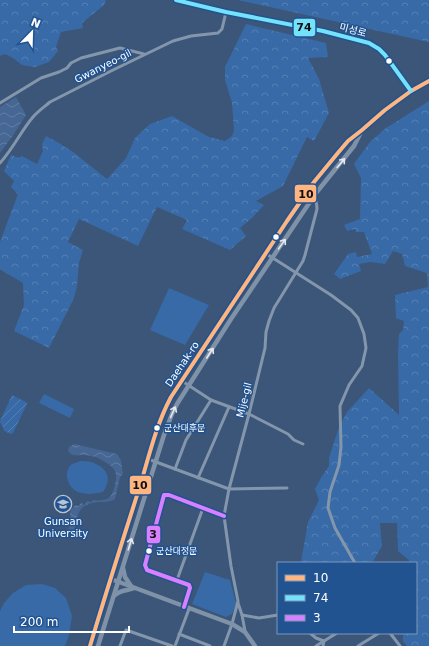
<svg xmlns="http://www.w3.org/2000/svg" width="429" height="646" viewBox="0 0 429 646" font-family="'DejaVu Sans','Noto Sans KR',sans-serif">
<style>
.green{fill:#376aa7}
.forest{fill:url(#forest-crowns)}
.garden{fill:url(#garden-furrows)}
.water{fill:url(#water-waves)}
.lines{fill:none;stroke-linecap:round;stroke-linejoin:round}
.street{stroke:#8496ab;stroke-width:3}
.secondary{stroke:#7f92a8;stroke-width:4.5}
.bus-1-casing{stroke:#225391;stroke-width:7}
.bus-2-casing{stroke:#225391;stroke-width:7}
.bus-3-casing{stroke:#225391;stroke-width:7}
.bus-1{stroke:#ffb580;stroke-width:4}
.bus-2{stroke:#73e2fa;stroke-width:4}
.bus-3{stroke:#d880ff;stroke-width:4}
.oneway{stroke:#e5e9ee}
.bus-dot{fill:#fff;stroke:#225391;stroke-width:1.5}
.labels{text-anchor:middle;dominant-baseline:central;stroke-width:3;stroke-linejoin:round;paint-order:stroke}
.bus-label{font-size:9px;fill:#fff;stroke:#225391;text-anchor:start}
.street-label{font-size:10px;fill:#fff;stroke:#225391}
.poi-label{font-size:10px;fill:#fff;stroke:#225391}
.line-badge{stroke:#225391;stroke-width:1.5}
.pale-badge-label{font-size:11px;text-anchor:middle;font-weight:bold;fill:#111}
</style>
<defs>
<pattern id="forest-crowns" width="20" height="18" patternUnits="userSpaceOnUse"><rect width="20" height="18" fill="#376aa7"/><path d="M2 6a3 3 0 1 1 6 0M12 15a3 3 0 1 1 6 0" fill="none" stroke="#5580b4"/></pattern>
<pattern id="garden-furrows" width="10" height="10" patternUnits="userSpaceOnUse"><rect width="10" height="10" fill="#376aa7"/><path d="M-1 1l2-2M0 10L10 0M9 11l2-2" fill="none" stroke="#5580b4"/></pattern>
<pattern id="water-waves" width="16" height="10" patternUnits="userSpaceOnUse"><rect width="16" height="10" fill="#466793"/><path d="M0 5q4-4 8 0t8 0" fill="none" stroke="#627ea3"/></pattern>
</defs>
<rect width="100%" height="100%" fill="#3b5678"/>
<g class="green">
<path d="M169,288L209,305L185,345L150,330Z"/>
<path d="M44,394L74,409L70,418L39,403Z"/>
<path d="M81,461C84,461 88,461 91,462C107,467 113,478 103,492C94,494 87,495 78,492C68,488 62,472 72,464C75,463 78,462 81,461Z"/>
<path d="M205,572L230,580L236,603L232,614L226,617L192,604Z"/>
<path d="M42,584L55,588L66,598L72,616L69,635L65,646H0V611L4,603L13,593L26,585Z"/>
</g>
<g class="forest">
<path d="M0,0H106L104,5L82,23L83,28L61,32L56,47L58,51L49,62L35,67L22,65L13,58L5,54L0,56Z"/>
<path d="M238,0H429V42L424,41Z"/>
<path d="M246,24L326,43L328,57L308,58L319,79L329,113L314,141L307,137L283,186L256,201L264,205L252,218L240,228L246,236L230,250L182,229L187,220L157,207L138,246L79,219L68,242L83,250L79,263L77,286L74,298L49,348L14,331L24,305L23,283L1,270L0,269V242L18,194L11,187L14,181L4,171L11,155L18,158L22,156L37,164L43,151L42,144L46,136L59,143L73,152L107,179L126,158L135,138L150,124L172,116L209,137L225,141L232,136L234,130L232,103L225,80V67Z"/>
<path d="M429,101V646H407L403,641V633H416V563H409V560L398,551L397,523H380L382,546L372,563H301L302,556L308,522L319,500L315,489L322,476L329,466V458L339,427L347,412L369,388L399,415L398,352L399,334L403,330L404,321L396,318L395,295L428,287L427,273L405,266L402,254L393,251L385,264L370,262L359,264L361,271L340,279L334,274L348,254L356,252L357,257L372,254L364,232H356L355,229L347,231L344,225L360,219L361,178L354,164L370,142L386,128Z"/>
</g>
<path class="garden" d="M12,395L26,402L27,404L13,433L11,434L4,431C4,427 0,424 0,421Z"/>
<g class="water">
<path d="M16,97L26,115L14,134L0,153V107Z"/>
<path d="M74,444L117,454L121,460L123,474L120,477L115,499C110,502 105,502 99,502C78,504 78,513 74,530L71,532L68,530L71,523L70,513L72,508H73L75,505L79,506L81,503L85,505L87,501L91,502L93,500C98,501 105,500 109,498C114,494 118,477 115,471C113,466 105,462 100,459C95,456 88,455 82,455C75,455 74,457 68,451L69,447Z"/>
</g>
<g class="lines">
<g class="street">
<path d="M0,103L41,78L59,72L67,68L71,63L81,58L120,48L144,54"/>
<path d="M0,163C13,149 21,131 33,117C38,111 44,107 50,102L113,70L173,41L191,36L218,33L222,29L226,12"/>
<path d="M265,253L331,295L351,310L358,318L364,334L366,348L362,366L349,385L340,406L341,447L339,465L330,492L328,508L335,528L355,563"/>
<path d="M182,381L211,400L249,414L288,434L294,440L303,444"/>
<path d="M148,459L229,489L287,488"/>
<path d="M175,469L186,440L211,400"/>
<path d="M198,478L229,407"/>
<path d="M177,580L203,508"/>
<path d="M238,603L242,615"/>
<path d="M184,607L190,588L189,585L147,570L145,565L164,495H169L224,516"/>
<path d="M245,631L242,615L259,618L278,615"/>
<path d="M310,633L316,638L324,641"/>
<path d="M390,633L400,646"/>
<path d="M179,634L210,646"/>
<path d="M120,646L126,630L172,646"/>
<path d="M175,646L189,609"/>
<path d="M224,646L232,624L238,601L231,566L224,516L229,489L249,414L265,348L266,332L269,321L274,308L303,261L305,255L317,209C317,199 314,198 307,192"/>
<path d="M316,646L324,641"/>
<path d="M323,646L324,641L337,633"/>
<path d="M358,646L379,633"/>
</g>
<g class="secondary">
<path d="M176,0L226,12L323,31L369,43L379,49L385,55L411,91"/>
<path d="M123,568L125,577L131,586"/>
<path d="M111,579L232,624L245,632L255,646"/>
<path d="M115,595C122,589 127,591 135,588"/>
<path d="M90,646C106,593 123,539 140,486C149,456 156,425 171,397L287,221L314,182L337,154L348,141L362,130L385,110L411,91L429,81"/>
<path d="M98,646L164,435L172,414L177,404L231,319L316,193L354,146L361,132"/>
</g>
<defs>
<path id="bus-1" d="M90,646C106,593 123,539 140,486C149,456 156,425 171,397L287,221L314,182L337,154L348,141L362,130L385,110L411,91L429,81"/>
<path id="bus-2" d="M176,0L226,12L323,31L369,43L379,49L385,55L411,91"/>
<path id="bus-3" d="M184,607L190,588L189,585L147,570L145,565L164,495H169L224,516"/>
</defs>
<use href="#bus-1" class="bus-1-casing"/>
<use href="#bus-2" class="bus-2-casing"/>
<use href="#bus-3" class="bus-3-casing"/>
<use href="#bus-1" class="bus-1"/>
<use href="#bus-2" class="bus-2"/>
<use href="#bus-3" class="bus-3"/>
</g>
<defs><path id="oneway-shaft" d="M-6 0H5M1.5-3L5.5 0L1.5 3" fill="none" stroke-width="1.6" stroke-linecap="round" stroke-linejoin="round"/></defs>
<g class="oneway">
<use href="#oneway-shaft" transform="translate(341 163) rotate(-50)"/>
<use href="#oneway-shaft" transform="translate(282 244) rotate(-55)"/>
<use href="#oneway-shaft" transform="translate(210 353) rotate(-57)"/>
<use href="#oneway-shaft" transform="translate(173 412) rotate(-66)"/>
<use href="#oneway-shaft" transform="translate(130 544) rotate(-73)"/>
</g>
<defs>
<symbol id="university-ring" viewBox="-11 -11 22 22"><circle r="9.5" fill="#225391" stroke="#bac4d0" stroke-width="1.5"/><path d="M0-5L7-2L0 1L-7-2ZM-4 1L0 2.5L4 1V4Q0 6-4 4Z" fill="#bac4d0"/></symbol>
</defs>
<g fill-rule="evenodd">
<use href="#university-ring" x="53" y="494" width="20" height="20"/>
</g>
<g class="bus-dot">
<circle cx="389" cy="61" r="3.5"/>
<circle cx="276" cy="237" r="3.5"/>
<circle cx="157" cy="428" r="3.5"/>
<circle cx="149" cy="551" r="3.5"/>
</g>
<g class="labels">
<g class="bus-label">
<text x="164" y="428">군산대후문</text>
<text x="156" y="551">군산대정문</text>
</g>
<g class="street-label">
<text transform="translate(353 30) rotate(15)">미성로</text>
<text transform="translate(103 66) rotate(-27)">Gwanyeo-gil</text>
<text transform="translate(182 364) rotate(-56)">Daehak-ro</text>
<text transform="translate(244 400) rotate(-76)">Mije-gil</text>
</g>
<g class="poi-label">
<text x="63" y="521">Gunsan<tspan x="63" dy="12">University</tspan></text>
</g>
</g>
<g class="line-badge">
<rect x="293" y="18" width="23" height="19" rx="4" fill="#73e2fa"/>
<rect x="294" y="184" width="23" height="19" rx="4" fill="#ffb580"/>
<rect x="129" y="475" width="23" height="20" rx="4" fill="#ffb580"/>
<rect x="146" y="525" width="15" height="19" rx="4" fill="#d880ff"/>
</g>
<g class="pale-badge-label">
<text x="304" y="31">74</text>
<text x="306" y="198">10</text>
<text x="140" y="489">10</text>
<text x="153" y="538">3</text>
</g>
<rect x="277" y="562" width="140" height="72" fill="#225391" stroke="#7a98bd"/>
<rect x="285" y="575" width="20" height="6" fill="#ffb580" stroke="#7a98bd"/>
<text x="313" y="582" font-size="12" fill="#ffffff">10</text>
<rect x="285" y="595" width="20" height="6" fill="#73e2fa" stroke="#7a98bd"/>
<text x="313" y="602" font-size="12" fill="#ffffff">74</text>
<rect x="285" y="615" width="20" height="6" fill="#d880ff" stroke="#7a98bd"/>
<text x="313" y="622" font-size="12" fill="#ffffff">3</text>
<g transform="translate(32 32) rotate(23)" stroke="#225391" stroke-width="3" paint-order="stroke">
<path d="M0-3L7 15L0 10L-7 15Z" fill="#ffffff"/>
<text y="-6" font-size="11" font-weight="bold" text-anchor="middle" fill="#ffffff">N</text>
</g>
<path d="M14 626v6h115v-6" fill="none" stroke="#ffffff" stroke-width="2"/>
<text x="20" y="626" font-size="12" fill="#ffffff" stroke="#225391" stroke-width="3" paint-order="stroke">200 m</text>
</svg>
